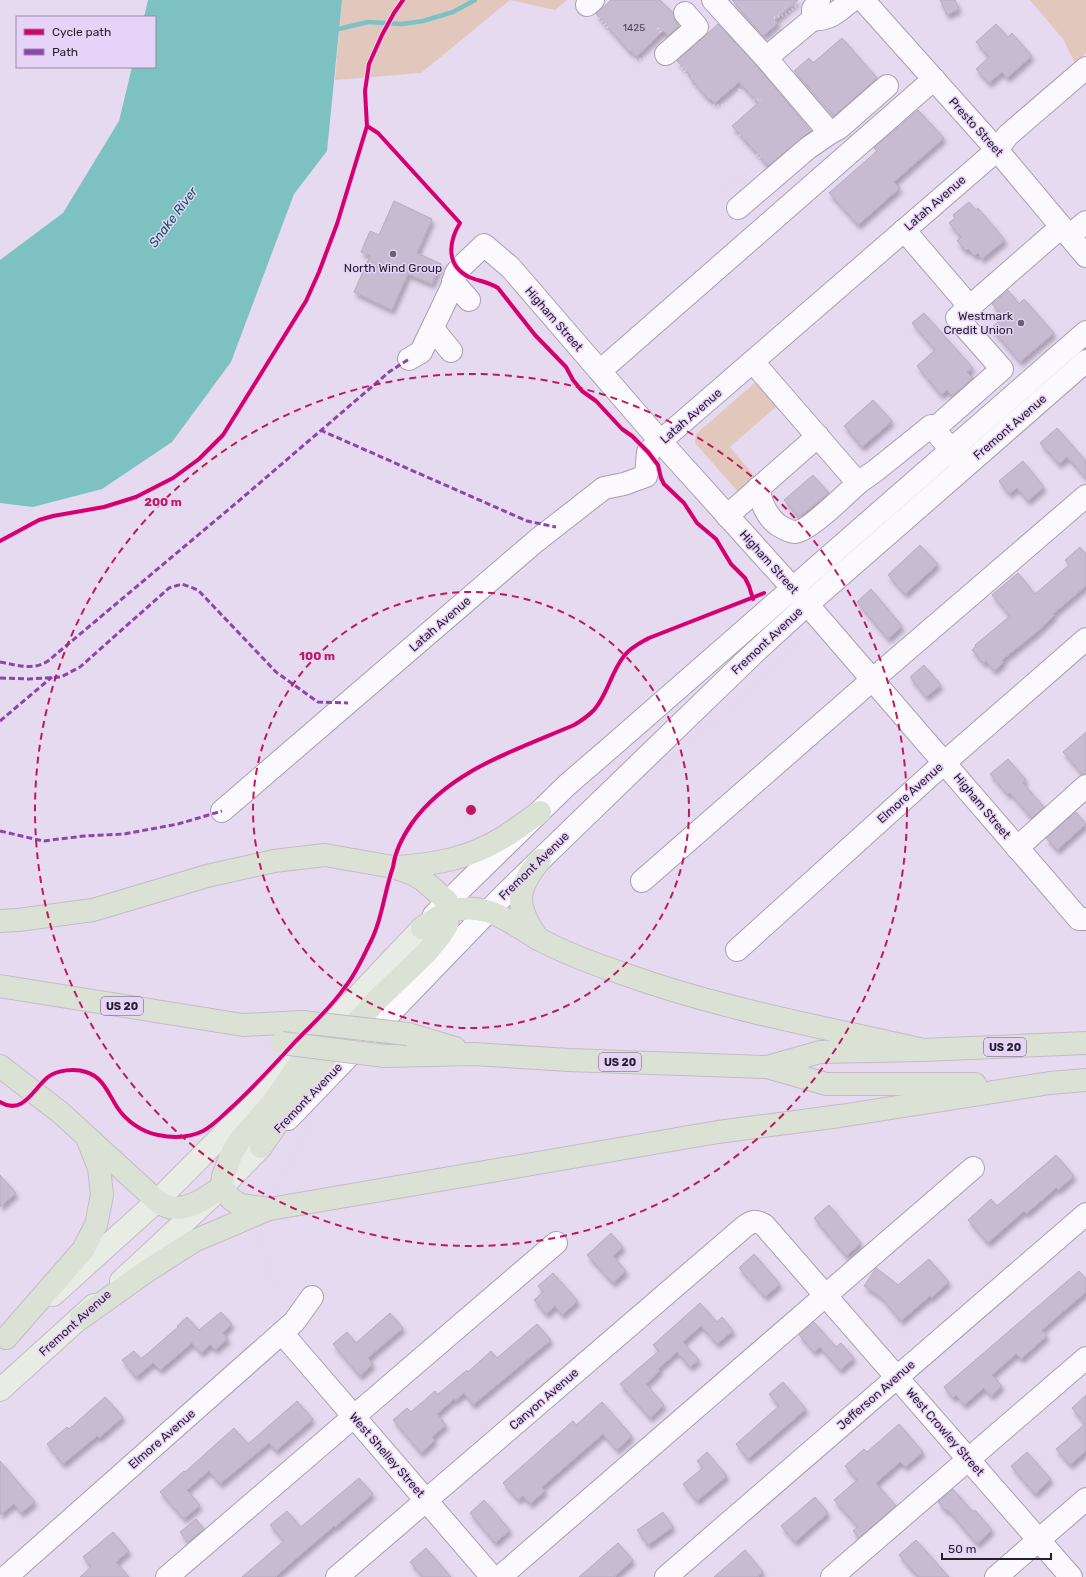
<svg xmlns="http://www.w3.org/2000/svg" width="1086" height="1577" viewBox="0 0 1086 1577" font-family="Rubik,sans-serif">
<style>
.green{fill:#e2c8bc}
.water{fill:#7dc1c3}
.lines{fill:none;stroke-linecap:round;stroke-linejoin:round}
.stream{stroke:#7dc1c3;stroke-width:4.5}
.building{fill:#c7bbd1;stroke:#b6acbd;filter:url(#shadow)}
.minor-casing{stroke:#a79faf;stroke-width:24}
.major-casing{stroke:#c3bcc7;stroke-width:24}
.highway-casing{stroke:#c3bcc7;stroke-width:24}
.path{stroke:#dedbe2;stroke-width:2.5;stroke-dasharray:1 3;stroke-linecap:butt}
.minor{stroke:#fbf9fd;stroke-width:22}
.major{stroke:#e9ebe5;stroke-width:22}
.highway{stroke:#dce1d6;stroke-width:22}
.highway-bridge-casing{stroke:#c3bcc7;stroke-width:24;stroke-linecap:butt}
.highway-bridge{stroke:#dce1d6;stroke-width:22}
.quiet{stroke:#8e44ad;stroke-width:3;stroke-dasharray:6 3;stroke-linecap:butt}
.cycleway-casing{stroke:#e7d2f8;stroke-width:6}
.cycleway{stroke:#d6006c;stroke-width:4}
.ring{fill:none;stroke:#c2185b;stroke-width:2;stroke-dasharray:7 5}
.poi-dot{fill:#696071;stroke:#e7d2f8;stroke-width:1.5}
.labels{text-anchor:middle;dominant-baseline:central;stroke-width:3;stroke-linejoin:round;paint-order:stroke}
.number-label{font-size:10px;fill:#4e4555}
.shield{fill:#e7d2f8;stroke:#605469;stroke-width:1}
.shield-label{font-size:11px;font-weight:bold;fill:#261e2c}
.street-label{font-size:12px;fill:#261e2c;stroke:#e7d2f8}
.poi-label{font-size:12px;fill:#261e2c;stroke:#e7d2f8}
.water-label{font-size:13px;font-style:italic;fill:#005d59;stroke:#e7d2f8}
.centre{fill:#c2185b;stroke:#e7d2f8;stroke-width:2}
.ring-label{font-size:12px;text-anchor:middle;font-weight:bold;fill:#c2185b;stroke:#e7d2f8;stroke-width:3;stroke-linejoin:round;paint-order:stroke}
</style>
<defs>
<filter id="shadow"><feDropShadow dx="2.5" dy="4.5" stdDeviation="2" flood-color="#0004"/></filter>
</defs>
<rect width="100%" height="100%" fill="#e6daf0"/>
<g class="green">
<path d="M342,0H567L555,10L510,0L421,73L335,80Z"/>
<path d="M1030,0H1086V53L1075,63L1063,39Z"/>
<path d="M757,381L778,405L730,447L756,478L739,493L695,443L696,434Z"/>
</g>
<path class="water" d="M148,0H342L327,151L294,194L231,362L172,442L102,489L33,507L0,503V260L63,213L119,121L132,67H155V17H144Z"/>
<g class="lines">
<path class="stream" d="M334,30L368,22L402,24L423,21L453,12L475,0"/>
</g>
<g class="building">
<path d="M611,0H660L673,13L675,21L679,26L668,36L663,31L636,57L631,51L630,52L596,14Z"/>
<path d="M732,0H798L775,20L778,23L763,36Z"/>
<path d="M940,0H955L959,9L947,15Z"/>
<path d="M718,24L757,66L811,131L768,166L732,126L758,103L739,82L715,103L710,99L709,100L689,77L691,76L677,61Z"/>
<path d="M996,24L1008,37L1012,33L1032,56L1007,78L1002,72L989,83L976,69L989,57L976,42Z"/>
<path d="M842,38L877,78L834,116L794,71L809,58L813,63Z"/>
<path d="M918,110L944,138L894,182L900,188L858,225L829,193L877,151L874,148Z"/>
<path d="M394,201L432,219L417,253L441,264L432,284L408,274L392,310L354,292L370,256L361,252L370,231L379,235Z"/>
<path d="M969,202L976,210L978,208L1005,240L982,259L978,253L975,256L968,249L966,251L957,241L961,237L949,223L955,218L953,215Z"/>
<path d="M1008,290L1019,304L1024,299L1054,333L1020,362L991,328L1004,317L992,304Z"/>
<path d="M924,313L973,368L967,372L973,378L952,396L947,390L941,395L917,366L935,350L912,323Z"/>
<path d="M873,400L892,421L862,447L844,426Z"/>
<path d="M1057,428L1086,461V478L1067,457L1059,464L1040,443Z"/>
<path d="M1023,461L1044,487L1028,501L1017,488L1009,494L999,481Z"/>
<path d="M813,475L829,493L799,517L784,500Z"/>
<path d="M920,545L938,564L905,594L888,575Z"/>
<path d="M1080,547L1086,554V586L1053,614L1054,616L1037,632L1002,660L1004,662L994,671L986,661L983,663L972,650L976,646L975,645L1010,616L992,595L1018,573L1035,594L1069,565L1065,560Z"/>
<path d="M871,589L902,626L888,639L857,602Z"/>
<path d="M924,665L941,685L926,697L910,677Z"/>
<path d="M1086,732V774H1082L1063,752Z"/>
<path d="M1008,759L1026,780L1023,783L1044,807L1032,818L1010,793L1008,795L990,774Z"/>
<path d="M1076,812L1086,824L1057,850L1046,838Z"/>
<path d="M1056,1155L1074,1176L1058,1190L1056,1188L1026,1214L1024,1211L988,1243L968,1220L991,1199L997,1206Z"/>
<path d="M0,1175L16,1193L0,1207Z"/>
<path d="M829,1205L861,1243L846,1256L814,1218Z"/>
<path d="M611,1233L623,1247L613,1256L626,1271L613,1283L587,1255Z"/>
<path d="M754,1254L780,1284L765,1297L739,1268Z"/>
<path d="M929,1259L949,1282L931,1298L930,1296L901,1321L881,1297L864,1286L876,1268L898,1285Z"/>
<path d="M1079,1271L1086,1279V1292L1042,1330L1047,1336L1021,1359L1016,1354L992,1375L1002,1386L991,1396L984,1388L964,1405L956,1395L953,1398L944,1387Z"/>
<path d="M553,1273L578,1301L562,1315L555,1306L546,1314L534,1300L543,1292L538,1286Z"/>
<path d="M700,1303L717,1322L722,1317L733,1331L717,1344L701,1326L683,1342L699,1360L690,1367L677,1352L658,1369L660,1371L646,1384L664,1405L650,1418L620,1384L659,1351L653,1345Z"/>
<path d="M221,1312L232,1324L223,1333L228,1339L215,1350L210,1345L201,1353L192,1343L160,1370L153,1363L136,1377L122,1360L134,1351L141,1359L178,1327L177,1326L187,1317L199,1330Z"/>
<path d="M390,1313L403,1328L368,1358L373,1364L360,1376L333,1344L347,1332L356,1343Z"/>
<path d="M814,1322L836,1347L841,1343L854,1358L840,1370L820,1347L814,1352L799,1335Z"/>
<path d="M537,1324L551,1340L473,1405L464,1393L455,1401L454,1399L437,1414L446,1425L432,1437L435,1440L421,1453L393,1420L407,1408L411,1412L435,1391L438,1394L467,1370L468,1372L491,1351L497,1358Z"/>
<path d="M783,1382L806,1409L748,1459L736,1444L779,1406L769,1394Z"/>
<path d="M1086,1395V1451L1070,1465L1056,1449L1085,1424L1072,1408Z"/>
<path d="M105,1397L123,1417L99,1438L97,1436L63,1464L47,1444L67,1427L69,1429Z"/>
<path d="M297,1401L313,1419L276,1451L269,1443L220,1484L209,1471L187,1490L200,1505L184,1519L160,1492L184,1471L185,1472L234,1428L248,1444Z"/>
<path d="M602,1402L632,1436L617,1450L603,1434L542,1487L545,1491L530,1504L523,1496L518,1500L503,1483L573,1421L576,1425Z"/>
<path d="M899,1424L923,1452L905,1467L900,1462L876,1483L896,1506L859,1538L853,1531L858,1527L834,1500L857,1480L845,1466L864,1449L867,1452Z"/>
<path d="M707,1452L727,1476L697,1501L683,1484L703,1468L697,1461Z"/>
<path d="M1027,1452L1051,1479L1035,1494L1011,1466Z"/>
<path d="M0,1461L35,1502L21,1513L14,1504L0,1515Z"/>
<path d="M359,1478L373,1494L335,1527L334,1526L275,1577H242L284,1541L270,1525L287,1511L301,1527Z"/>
<path d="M953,1489L973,1512L975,1510L992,1530L977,1544L948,1510L946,1511L938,1502Z"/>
<path d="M815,1497L828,1513L795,1542L781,1526Z"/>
<path d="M484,1500L510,1530L495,1543L470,1513Z"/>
<path d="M663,1512L673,1527L648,1545L637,1530Z"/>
<path d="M196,1519L204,1529L188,1542L180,1532Z"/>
<path d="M113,1532L129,1551L116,1562L129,1577H80L91,1567L83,1557Z"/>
<path d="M916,1540L934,1560L949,1577H919L910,1568L899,1555Z"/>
<path d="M618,1543L633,1560L614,1577H579Z"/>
<path d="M426,1548L451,1577H423L410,1562Z"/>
<path d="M745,1550L763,1572L757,1577H714Z"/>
</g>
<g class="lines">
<defs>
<g id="minor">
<path d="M713,0L766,58L830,133L808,148L738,208"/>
<path d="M863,0L997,150L1086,256"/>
<path d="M587,5L593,0"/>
<path d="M813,19C829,21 840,10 852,0"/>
<path d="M666,54L697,27L685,13"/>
<path d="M766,58L813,19V9L819,0"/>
<path d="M830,133L839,128L887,86"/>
<path d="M904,230L970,307"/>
<path d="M1069,236L1086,222"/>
<path d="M453,282L469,300"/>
<path d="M433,329L451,351"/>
<path d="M409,359L421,352L452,287L456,273L459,269L484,245L510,267L661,442L807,604L1079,919H1086"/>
<path d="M753,362L858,483L875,471L931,426L960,460"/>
<path d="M600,371L934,79"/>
<path d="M934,429L1002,369L957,318L1061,227"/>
<path d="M758,488C761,503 766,516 778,525C783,528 790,532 795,532C808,532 847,493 858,483"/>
<path d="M727,516L818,436"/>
<path d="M222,811L536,541L604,488L624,484L646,476L648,452L997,150L1008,135L1086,68"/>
<path d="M1017,848L1086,786"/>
<path d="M642,881L872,680L1086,496"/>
<path d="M434,915L567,785L611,747L1086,332"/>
<path d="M737,950L945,762L1086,639"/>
<path d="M288,1119L504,895L754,653L800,611L1086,361"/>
<path d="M282,1333L492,1577"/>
<path d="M6,1577L294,1322L312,1297"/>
<path d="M167,1577L556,1243"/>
<path d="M337,1577L744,1227C752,1221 755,1220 764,1225L1071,1577"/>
<path d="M500,1577L973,1168"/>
<path d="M666,1577L1086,1214"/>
<path d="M832,1577L1086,1358"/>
<path d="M996,1577L1086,1499"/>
</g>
<g id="major">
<path d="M320,1036L422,928"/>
<path d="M121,1281L222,1187L261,1147"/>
<path d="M53,1295L157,1201L292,1065"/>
<path d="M0,1390L94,1305"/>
</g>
<g id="highway">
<path d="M398,867C438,864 470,858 504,837C517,829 528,820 540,812"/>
<path d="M0,921L18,920L93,910L207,876L274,861L325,855L393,867L411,873L423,880L447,901L449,907L447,925L440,936L426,953L375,1002L313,1072L261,1147"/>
<path d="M422,928C443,912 460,904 486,911C499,913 524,931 537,938C564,953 594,964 624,974C721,1009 823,1027 923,1050"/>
<path d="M538,939C515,905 515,891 540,860"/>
<path d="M0,986L243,1025L302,1022"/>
<path d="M408,1034L455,1048"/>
<path d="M314,1043L274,1101L240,1140L232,1153L223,1176L222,1187L231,1199L240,1205L270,1209L718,1132L840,1116L1050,1083L1086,1080"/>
<path d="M385,1056L474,1054L569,1060L767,1067L826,1084H975"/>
<path d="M0,1066L61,1113L157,1201C160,1203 165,1206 169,1207C188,1212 207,1197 222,1187"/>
<path d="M767,1067L820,1052L923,1050L1086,1043"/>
<path d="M81,1318L147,1271L194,1241L269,1209"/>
<path d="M6,1338L83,1250L96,1225L102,1195L99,1168L88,1140"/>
</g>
</defs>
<use href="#minor" class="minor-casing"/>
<use href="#major" class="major-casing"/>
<use href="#highway" class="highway-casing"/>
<g class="path">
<path d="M774,17C784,17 789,12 796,6"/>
<path d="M599,18L608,28C607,49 628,68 649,56"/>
<path d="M658,28L662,34"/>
<path d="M679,65L686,72L690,91L695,86"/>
<path d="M690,91C706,111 731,111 741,86"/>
<path d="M740,135L733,140C726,119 737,98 762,100"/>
<path d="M733,140L737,148L741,151L748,144"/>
<path d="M723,192L761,160L758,155H752L741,151"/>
<path d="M660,771L797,646L800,637"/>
<path d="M275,1190L315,1118"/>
<path d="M257,1232L268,1267L263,1270L280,1289L281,1307"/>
</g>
<use href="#minor" class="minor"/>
<use href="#major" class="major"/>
<use href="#highway" class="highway"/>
<defs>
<g id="highway-bridge">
<path d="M302,1022L408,1034"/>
<path d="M282,1043L385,1056"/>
</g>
</defs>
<use href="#highway-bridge" class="highway-bridge-casing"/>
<use href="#highway-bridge" class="highway-bridge"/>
<g class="quiet">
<path d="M320,430L527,521L556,527"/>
<path d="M0,662C17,665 32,671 48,661L241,499L389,372L409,359"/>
<path d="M0,678L29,679L61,677L80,667L169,588L182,584L198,590L276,672L318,702L348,703"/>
<path d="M0,721L52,677"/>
<path d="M0,831L43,841L84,836L124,834L178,824L222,811"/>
</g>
<defs>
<g id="cycleway">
<path d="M367,126L378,133L460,223C449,241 445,265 469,277C478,281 489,282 498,288L535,335L566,367L573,380L582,391L596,401L622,429L632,436L648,452L658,465L661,478L664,484L684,503L697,523L716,539L731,564L745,578L749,586L753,599"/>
<path d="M0,541L39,520L53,516L104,507L136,497L173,478L199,459L223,435L306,301L319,272L337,224L367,126L365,91L369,64L382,35L394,13L403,0"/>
<path d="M0,1102C23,1116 33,1089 48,1077C57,1070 75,1068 86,1072C103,1077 108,1093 117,1107C126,1121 142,1132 158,1135C173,1138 189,1138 203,1131C214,1125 222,1116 231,1108C253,1088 274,1065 294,1043C311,1025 331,1008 345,987C355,975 362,959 369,945C382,921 384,893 393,867C395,851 403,836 412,823C450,770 516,750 574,725C581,721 588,716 594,710C608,694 611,672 624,656C631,647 640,643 649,638L764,593"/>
</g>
</defs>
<use href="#cycleway" class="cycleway-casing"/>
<use href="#cycleway" class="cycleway"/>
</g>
<g class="ring">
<circle cx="471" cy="810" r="218"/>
<circle cx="471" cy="810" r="436"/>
</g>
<g class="poi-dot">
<circle cx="393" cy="254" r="4"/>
<circle cx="1021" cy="323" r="4"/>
</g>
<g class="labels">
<g class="number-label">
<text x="634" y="28">1425</text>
</g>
<g class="shield">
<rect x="101" y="997" width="42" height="18" rx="3"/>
<rect x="984" y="1038" width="42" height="18" rx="3"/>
<rect x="599" y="1053" width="42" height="18" rx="3"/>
</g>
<g class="shield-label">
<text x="122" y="1006">US 20</text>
<text x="1005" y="1047">US 20</text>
<text x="620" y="1062">US 20</text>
</g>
<g class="street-label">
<text transform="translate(976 127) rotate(48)">Presto Street</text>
<text transform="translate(935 203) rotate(-41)">Latah Avenue</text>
<text transform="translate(554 319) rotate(49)">Higham Street</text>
<text transform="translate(691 416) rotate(-41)">Latah Avenue</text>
<text transform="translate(1010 427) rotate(-41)">Fremont Avenue</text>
<text transform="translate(769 562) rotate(48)">Higham Street</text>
<text transform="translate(440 624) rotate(-41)">Latah Avenue</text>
<text transform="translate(767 641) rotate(-43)">Fremont Avenue</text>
<text transform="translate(910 793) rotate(-42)">Elmore Avenue</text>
<text transform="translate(982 806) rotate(50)">Higham Street</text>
<text transform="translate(534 866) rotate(-44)">Fremont Avenue</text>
<text transform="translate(308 1098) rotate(-46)">Fremont Avenue</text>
<text transform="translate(75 1323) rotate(-42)">Fremont Avenue</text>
<text transform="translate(876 1395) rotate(-41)">Jefferson Avenue</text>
<text transform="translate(544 1399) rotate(-41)">Canyon Avenue</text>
<text transform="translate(945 1432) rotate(49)">West Crowley Street</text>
<text transform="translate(162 1439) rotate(-41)">Elmore Avenue</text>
<text transform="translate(387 1455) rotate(49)">West Shelley Street</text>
</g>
<g class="poi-label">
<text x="393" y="268">North Wind Group</text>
<text x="1013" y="316" text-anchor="end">Westmark<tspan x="1013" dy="14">Credit Union</tspan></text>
</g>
<g class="water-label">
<text transform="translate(173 217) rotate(-53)">Snake River</text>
</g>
</g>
<circle cx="471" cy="810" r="6" class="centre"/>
<g class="ring-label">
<text x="163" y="506">200 m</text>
<text x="317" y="660">100 m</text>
</g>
<rect x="16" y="16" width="140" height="52" fill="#e7d2f8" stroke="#9a8aa6"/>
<rect x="24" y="29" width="20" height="6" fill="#d6006c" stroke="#9a8aa6"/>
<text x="52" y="36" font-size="12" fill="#261e2c">Cycle path</text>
<rect x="24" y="49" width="20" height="6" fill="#8e44ad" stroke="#9a8aa6"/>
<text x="52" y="56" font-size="12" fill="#261e2c">Path</text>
<path d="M942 1553v6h109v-6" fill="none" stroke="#261e2c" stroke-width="2"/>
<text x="948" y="1553" font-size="12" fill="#261e2c" stroke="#e7d2f8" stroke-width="3" paint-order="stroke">50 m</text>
</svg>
